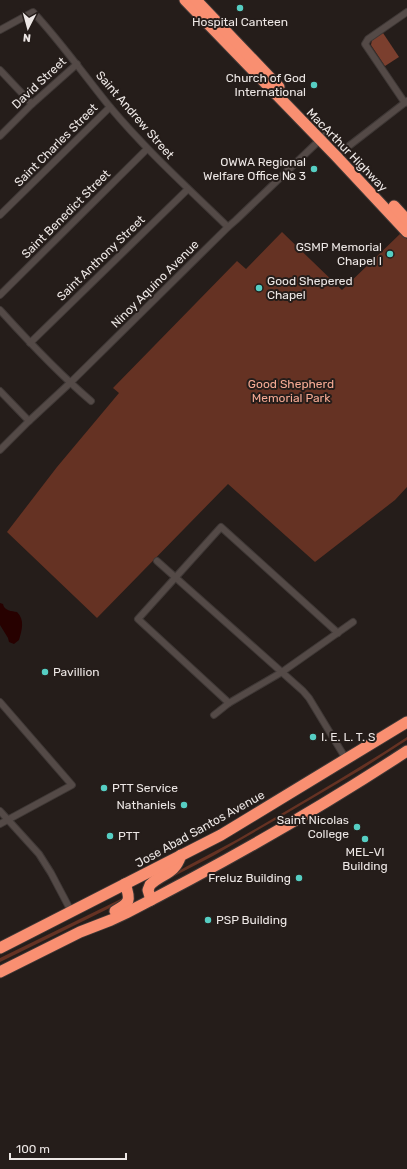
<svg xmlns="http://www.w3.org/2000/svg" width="407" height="1169" viewBox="0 0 407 1169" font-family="Rubik,sans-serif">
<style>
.green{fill:#653223}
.forest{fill:#7b3f2e}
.water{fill:#270100}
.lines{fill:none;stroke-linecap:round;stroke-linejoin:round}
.street-casing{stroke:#3f3836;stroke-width:8}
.highway-casing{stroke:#3f3836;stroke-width:13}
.street{stroke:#544a47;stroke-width:6}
.highway{stroke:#f98f71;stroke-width:11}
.poi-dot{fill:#56cec3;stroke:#251d1a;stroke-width:1.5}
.labels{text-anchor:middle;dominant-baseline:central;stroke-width:4;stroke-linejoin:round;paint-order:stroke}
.poi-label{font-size:12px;fill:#ede7e5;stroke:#251d1a;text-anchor:end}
.street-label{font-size:12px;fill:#ede7e5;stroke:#251d1a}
.park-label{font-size:12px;fill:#f5aa94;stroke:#251d1a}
</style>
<rect width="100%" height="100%" fill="#251d1a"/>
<g class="green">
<path d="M282,232L342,290L401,233L407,239V487L395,500L315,562L228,484L97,618L7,532L57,467L119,393L113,388L237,261L246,269Z"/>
<path d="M407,737V740L362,769L284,815L213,856L157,885C182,867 211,854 238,839C295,806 352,773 407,737Z"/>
<path d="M123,898L124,901L0,962V958Z"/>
</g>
<path class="forest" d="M383,33L399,57L385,66L371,45L372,40Z"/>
<path class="water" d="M0,603L3,604C4,611 12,611 17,612C25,620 22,630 19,640L14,644L9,642L8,638L0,625Z"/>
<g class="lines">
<defs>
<g id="street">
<path d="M0,30L33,12C61,42 84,75 110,107C146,150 188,188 228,227"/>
<path d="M0,70L32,104"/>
<path d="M405,103L365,44L368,39L407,12"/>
<path d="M0,136L32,104L77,64"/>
<path d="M336,156L407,101"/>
<path d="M0,215L110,107"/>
<path d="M0,295L147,149"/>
<path d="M0,310C29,342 58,373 91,401"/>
<path d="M30,343L188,189"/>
<path d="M0,391L29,421"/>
<path d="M0,450L29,421L70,383L228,227L236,220L325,135"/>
<path d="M157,561L303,691L309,698L346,759"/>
<path d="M0,702L72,785L0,824"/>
<path d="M229,703L138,619L221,527L338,633"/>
<path d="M214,715L229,703L282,672L353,622"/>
<path d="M0,811L39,854L51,873L71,911"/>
</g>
<g id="highway">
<path d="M185,0L336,156L407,232"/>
<path d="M196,0L279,87"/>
<path d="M394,206L407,220"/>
<path d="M151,900L148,890L150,885C163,872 174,876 181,855"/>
<path d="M115,911C130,903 131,900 125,884"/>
<path d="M0,948L221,835L407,722"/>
<path d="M0,972L80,932L111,920L126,913C222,864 317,810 407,751"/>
</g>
</defs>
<use href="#street" class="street-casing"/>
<use href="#highway" class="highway-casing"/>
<use href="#street" class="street"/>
<use href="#highway" class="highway"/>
</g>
<g class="poi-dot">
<circle cx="240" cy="8" r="4"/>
<circle cx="314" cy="85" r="4"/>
<circle cx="314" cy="169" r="4"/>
<circle cx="390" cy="254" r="4"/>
<circle cx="259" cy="288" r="4"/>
<circle cx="45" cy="672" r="4"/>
<circle cx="313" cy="737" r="4"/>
<circle cx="104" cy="788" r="4"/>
<circle cx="184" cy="805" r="4"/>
<circle cx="357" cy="827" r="4"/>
<circle cx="110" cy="836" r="4"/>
<circle cx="365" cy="839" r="4"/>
<circle cx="299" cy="878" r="4"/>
<circle cx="208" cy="920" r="4"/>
</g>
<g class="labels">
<g class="poi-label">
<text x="240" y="22" text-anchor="middle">Hospital Canteen</text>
<text x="306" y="78">Church of God<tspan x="306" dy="14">International</tspan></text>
<text x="306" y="162">OWWA Regional<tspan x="306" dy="14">Welfare Office № 3</tspan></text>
<text x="382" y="247">GSMP Memorial<tspan x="382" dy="14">Chapel I</tspan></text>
<text x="267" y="281" text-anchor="start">Good Shepered<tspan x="267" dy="14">Chapel</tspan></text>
<text x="53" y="672" text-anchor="start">Pavillion</text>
<text x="321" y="737" text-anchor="start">I. E. L. T. S</text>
<text x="112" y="788" text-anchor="start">PTT Service</text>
<text x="176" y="805">Nathaniels</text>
<text x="349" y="820">Saint Nicolas<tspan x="349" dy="14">College</tspan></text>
<text x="118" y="836" text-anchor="start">PTT</text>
<text x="365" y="852" text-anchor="middle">MEL-VI<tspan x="365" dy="14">Building</tspan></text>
<text x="291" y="878">Freluz Building</text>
<text x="216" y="920" text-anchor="start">PSP Building</text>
</g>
<g class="street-label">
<text transform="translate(39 83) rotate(-43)">David Street</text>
<text transform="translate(135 115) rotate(49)">Saint Andrew Street</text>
<text transform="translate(56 145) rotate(-45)">Saint Charles Street</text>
<text transform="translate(347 150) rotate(46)">MacArthur Highway</text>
<text transform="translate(66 214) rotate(-45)">Saint Benedict Street</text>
<text transform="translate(101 258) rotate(-44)">Saint Anthony Street</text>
<text transform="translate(155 284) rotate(-45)">Ninoy Aquino Avenue</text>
<text transform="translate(200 829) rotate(-29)">Jose Abad Santos Avenue</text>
</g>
<g class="park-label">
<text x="291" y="384">Good Shepherd<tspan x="291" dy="14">Memorial Park</tspan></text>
</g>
</g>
<g transform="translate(28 28) rotate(186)" stroke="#251d1a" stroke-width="3" paint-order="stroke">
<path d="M0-3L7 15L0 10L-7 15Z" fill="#ede7e5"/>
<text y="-6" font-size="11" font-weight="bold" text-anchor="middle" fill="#ede7e5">N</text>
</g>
<path d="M10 1153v6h116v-6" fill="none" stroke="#ede7e5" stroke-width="2"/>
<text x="16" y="1153" font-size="12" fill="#ede7e5" stroke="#251d1a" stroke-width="3" paint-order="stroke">100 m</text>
</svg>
